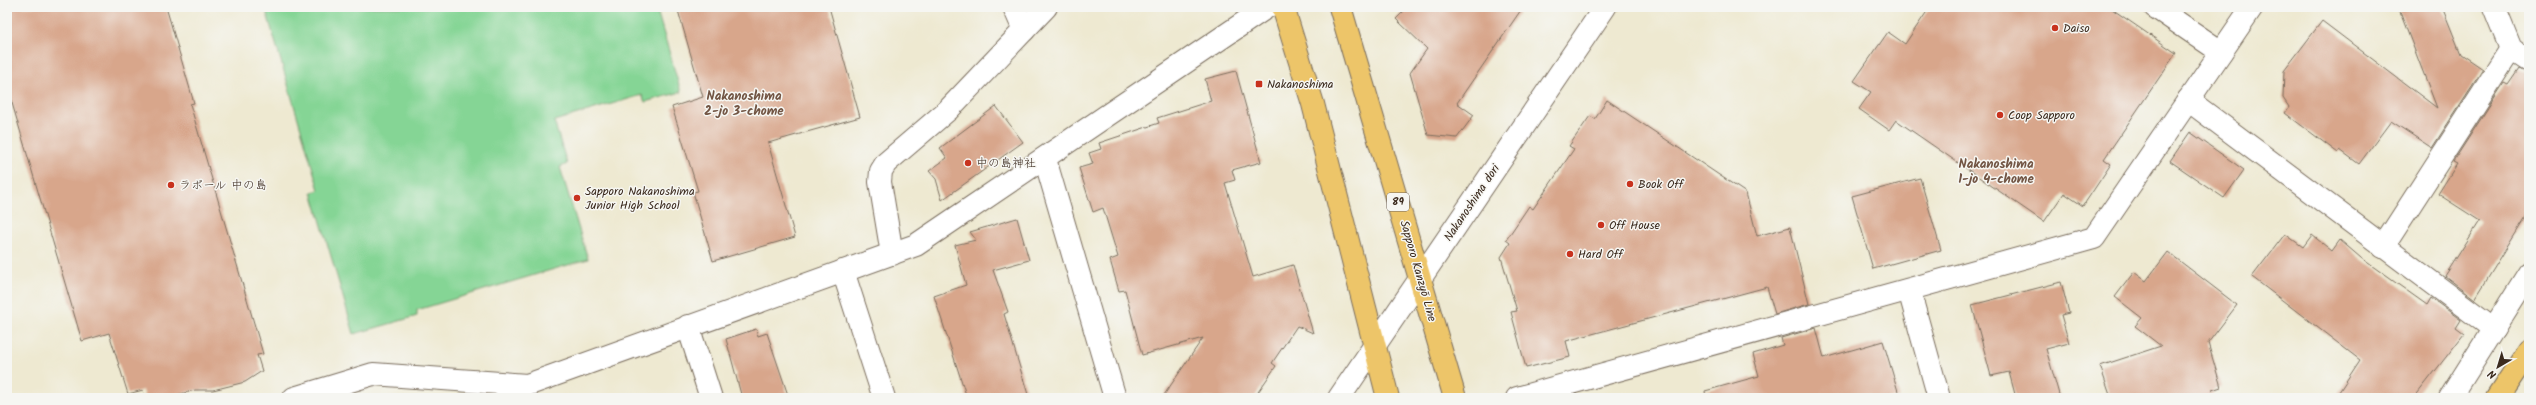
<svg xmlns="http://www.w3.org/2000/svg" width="2536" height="405" viewBox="0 0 2536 405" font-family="Kalam,'Klee One',sans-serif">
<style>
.green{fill:#85d595;stroke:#60805a}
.building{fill:#d8a68b}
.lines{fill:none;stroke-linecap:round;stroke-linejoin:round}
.minor-casing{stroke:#7a6d5d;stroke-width:24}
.tertiary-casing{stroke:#7a6d5d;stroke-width:24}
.primary-casing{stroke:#7a6d5d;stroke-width:24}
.minor{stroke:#fff;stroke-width:22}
.tertiary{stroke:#fff;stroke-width:22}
.primary{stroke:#edc569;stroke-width:22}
.poi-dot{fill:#c8321e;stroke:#f6f6f2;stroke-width:1.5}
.labels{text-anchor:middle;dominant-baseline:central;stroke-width:3;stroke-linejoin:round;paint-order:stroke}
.shield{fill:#f6f6f2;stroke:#73675e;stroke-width:1}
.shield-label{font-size:11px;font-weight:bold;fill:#3b2a1e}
.poi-label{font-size:12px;fill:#3b2a1e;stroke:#f6f6f2;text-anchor:start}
.street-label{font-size:12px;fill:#3b2a1e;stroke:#f6f6f2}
.neighbourhood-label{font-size:13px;font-weight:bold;fill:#725544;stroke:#f6f6f2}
</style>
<rect width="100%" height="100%" fill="#f6f6f2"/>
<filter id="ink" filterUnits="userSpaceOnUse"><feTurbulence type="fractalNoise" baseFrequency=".025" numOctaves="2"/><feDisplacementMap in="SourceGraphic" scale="8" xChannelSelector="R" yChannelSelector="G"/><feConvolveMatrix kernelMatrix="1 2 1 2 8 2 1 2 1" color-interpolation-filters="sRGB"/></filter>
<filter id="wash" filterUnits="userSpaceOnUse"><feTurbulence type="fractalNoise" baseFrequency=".012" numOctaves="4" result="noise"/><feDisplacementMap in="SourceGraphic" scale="16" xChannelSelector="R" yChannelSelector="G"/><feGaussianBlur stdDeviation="0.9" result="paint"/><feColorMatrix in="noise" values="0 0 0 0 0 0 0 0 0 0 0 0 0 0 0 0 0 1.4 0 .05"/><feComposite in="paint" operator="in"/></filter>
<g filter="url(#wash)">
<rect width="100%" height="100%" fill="#eee9d1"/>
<path class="green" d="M265,7H656L681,92L645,102L642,95L554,121L567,164L560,167L588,259L417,310V316L354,334L312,192L319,190Z"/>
<g id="blocks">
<g class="building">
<path d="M7,7H166L194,103L190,104L263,354L257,355L262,371L245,382L213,390H195L166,398H145L143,390L128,394L109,333L82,341L7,86Z"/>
<path d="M677,7H829L860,117L768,143L795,237L713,261L693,192L698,191L672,107L703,97Z"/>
<path d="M1408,7H1523L1457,103L1474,115L1457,138L1428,135L1410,73L1427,49L1396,19Z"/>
<path d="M1930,7H2109L2176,53L2104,159L2111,164L2083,206L2064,193L2044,222L1896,120L1889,130L1859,109L1871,92L1854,81L1888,32L1905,44Z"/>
<path d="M2398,7H2442L2461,54L2483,69L2432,148L2391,121L2359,164L2340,150L2338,153L2285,113L2289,107L2283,98L2284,71L2322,21L2437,108Z"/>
<path d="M2519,69L2529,73V212L2475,299L2445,276L2480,221L2438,194L2457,164L2453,162L2504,83L2508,85Z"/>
<path d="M1236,71L1261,162L1232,170L1235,180L1225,183L1253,277L1293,265L1313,333L1297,326L1272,363L1276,366L1254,398H1162L1203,338L1142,355L1125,290L1119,291L1110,260L1118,257L1103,208L1093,212L1079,168L1093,164L1089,153L1101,149L1099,143L1159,123L1157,118L1211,101L1205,79Z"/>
<path d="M1607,100L1746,193L1757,236L1790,227L1809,304L1775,314L1767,287L1566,341L1570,357L1526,368L1511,312L1517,311L1501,257L1510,243L1506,240L1529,206L1533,209L1574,149L1569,146L1590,116L1595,119Z"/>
<path d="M996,106L1023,142L942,200L936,179L929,171L947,158L940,148Z"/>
<path d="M2190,132L2244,170L2224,198L2170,161Z"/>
<path d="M1920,178L1941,250L1873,269L1852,196Z"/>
<path d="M1017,218L1029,260L993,270L1008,312L1004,314L1029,398H967L934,296L966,285L955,245L976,240L970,232Z"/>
<path d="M2285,234L2303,247L2312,235L2332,251L2340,240L2361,258L2427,305L2431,298L2461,320L2456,328L2464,334L2414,398H2335L2360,360L2252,277Z"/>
<path d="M2168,252L2237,305L2208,343L2221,387L2212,390L2214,398H2111L2100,366L2161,346L2135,326L2142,318L2115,297L2134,272L2146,281Z"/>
<path d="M2061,282L2069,313L2061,315L2069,343L2046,349L2060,398H2016L2009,372L1991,376L1972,305Z"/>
<path d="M1816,328L1824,358L1883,341L1900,398H1706L1705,391L1759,376L1753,354L1783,345L1781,338Z"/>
<path d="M756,329L758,336L767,333L789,398H742L726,339Z"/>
</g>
</g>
</g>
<g filter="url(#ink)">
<use href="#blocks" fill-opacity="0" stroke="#7a6d5d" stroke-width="1"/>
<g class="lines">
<defs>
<g id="minor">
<path d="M1014,7L1024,30"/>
<path d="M2155,7L2221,52"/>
<path d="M2494,7L2511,49L2529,61"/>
<path d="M2188,100L2494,329"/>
<path d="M1045,159L1115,398"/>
<path d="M2383,247L2511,49"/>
<path d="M892,254L880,182L881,171L886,163L948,110L1046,7"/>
<path d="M843,271L884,398"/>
<path d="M1909,290L1939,398"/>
<path d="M688,326L711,398"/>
<path d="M294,398L373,374L527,385L916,245L1267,7"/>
<path d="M1517,398L2094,238L2252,7"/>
<path d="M2450,398L2529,273"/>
</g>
<path id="tertiary" d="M1339,398L1605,7"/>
<g id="primary">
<path d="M1283,7L1313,104L1388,398"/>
<path d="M1340,7L1455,398"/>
<path d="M2497,398L2529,350"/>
</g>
</defs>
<use href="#minor" class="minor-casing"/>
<use href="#tertiary" class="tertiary-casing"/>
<use href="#primary" class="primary-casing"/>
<use href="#minor" class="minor"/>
<use href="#tertiary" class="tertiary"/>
<use href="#primary" class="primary"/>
</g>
</g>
<g class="poi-dot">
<circle cx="2055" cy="28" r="4"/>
<rect x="1255" y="80" width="8" height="8" rx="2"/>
<circle cx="2000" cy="115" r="4"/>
<circle cx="968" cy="163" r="4"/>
<circle cx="1630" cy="184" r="4"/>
<circle cx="171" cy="185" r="4"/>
<circle cx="577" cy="198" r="4"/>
<circle cx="1601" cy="225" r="4"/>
<circle cx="1570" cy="254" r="4"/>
</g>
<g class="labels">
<rect class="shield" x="1387" y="193" width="22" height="18" rx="3"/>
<g class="shield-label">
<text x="1398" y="202">89</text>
</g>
<g class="poi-label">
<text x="2063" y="28">Daiso</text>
<text x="1267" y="84">Nakanoshima</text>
<text x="2008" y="115">Coop Sapporo</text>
<text x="976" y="163">中の島神社</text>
<text x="1638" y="184">Book Off</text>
<text x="179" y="185">ラポール 中の島</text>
<text x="585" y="191">Sapporo Nakanoshima<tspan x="585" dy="14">Junior High School</tspan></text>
<text x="1609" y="225">Off House</text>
<text x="1578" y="254">Hard Off</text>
</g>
<g class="street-label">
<text transform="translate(1472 203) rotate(-56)">Nakanoshima dori</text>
<text transform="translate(1418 271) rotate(74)">Sapporo Kanzyō Line</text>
</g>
<g class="neighbourhood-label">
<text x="744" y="96">Nakanoshima<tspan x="744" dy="15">2-jo 3-chome</tspan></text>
<text x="1996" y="164">Nakanoshima<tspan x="1996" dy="15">1-jo 4-chome</tspan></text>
</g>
</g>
<rect width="2536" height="405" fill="none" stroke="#f6f6f2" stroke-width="24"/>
<g transform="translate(2498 367) rotate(218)" stroke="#f6f6f2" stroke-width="3" paint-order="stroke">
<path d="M0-3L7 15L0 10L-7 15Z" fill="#3b2a1e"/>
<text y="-6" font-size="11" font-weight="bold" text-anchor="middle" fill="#3b2a1e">N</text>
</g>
</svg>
